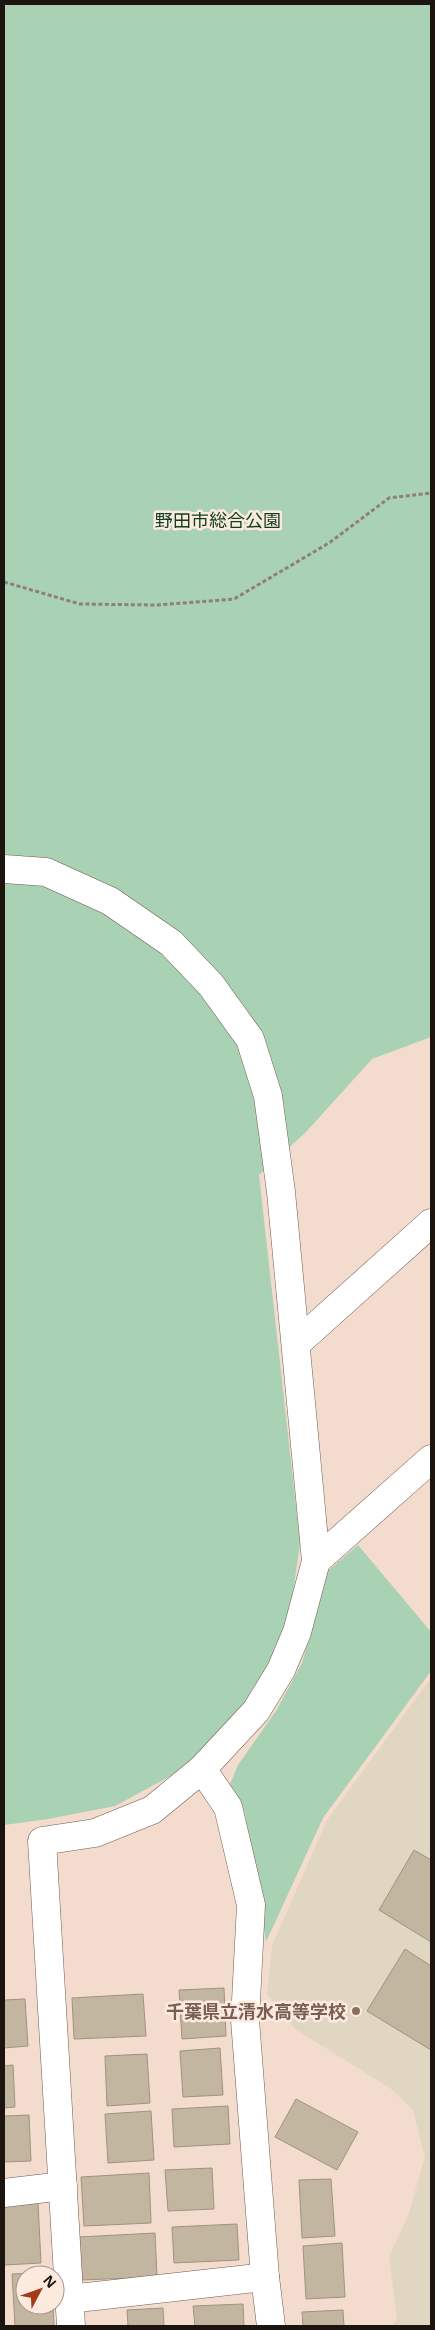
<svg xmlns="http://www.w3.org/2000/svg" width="435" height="2330" viewBox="0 0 435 2330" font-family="'Open Sans','Noto Sans JP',sans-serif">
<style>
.education{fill:#e1d6c1}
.green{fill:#a9d1b3}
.building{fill:#c3b6a1;stroke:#a0937f}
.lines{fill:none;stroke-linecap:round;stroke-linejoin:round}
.minor-casing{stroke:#705c50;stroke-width:29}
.path{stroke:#907f76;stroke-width:3;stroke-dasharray:4 2.5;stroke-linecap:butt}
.minor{stroke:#fff;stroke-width:28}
.education-dot{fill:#8d6e63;stroke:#fdeadf;stroke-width:2}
.labels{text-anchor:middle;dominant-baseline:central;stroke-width:5;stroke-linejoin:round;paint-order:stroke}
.park-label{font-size:18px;fill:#104022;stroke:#fdeadf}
.education-label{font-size:18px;font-weight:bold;fill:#785e54;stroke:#fdeadf;text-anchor:end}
</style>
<rect width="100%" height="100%" fill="#f3dbce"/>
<path class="education" d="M431,1678V2326H393L397,2319L389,2256L408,2216L425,2157L413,2110L390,2088L295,2029L267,1994L272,1946L327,1820Z"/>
<g class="green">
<path d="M4,4H431V1037L372,1059L306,1132L259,1175L300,1543L291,1607L268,1669L246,1703L189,1766L115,1806L48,1819L4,1825Z"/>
<path d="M358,1545L431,1632V1671L323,1818L266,1942L245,1813L228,1789L238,1765L276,1711L302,1663L315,1618L322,1576Z"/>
</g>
<g class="building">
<path d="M414,1850L431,1860V1942L379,1910Z"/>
<path d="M405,1949L431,1966V2050L367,2011Z"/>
<path d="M224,1988L226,2036L182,2039L179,1990Z"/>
<path d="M143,1994L146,2036L74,2039L72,1998Z"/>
<path d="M25,1999L28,2046L4,2048V2000Z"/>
<path d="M220,2048L223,2095L183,2097L180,2051Z"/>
<path d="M147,2054L150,2103L107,2106L105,2056Z"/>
<path d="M13,2065L15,2107L4,2108V2066Z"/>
<path d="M296,2099L358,2132L337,2170L275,2137Z"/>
<path d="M228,2106L230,2144L174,2147L172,2109Z"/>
<path d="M151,2111L154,2160L108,2163L105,2114Z"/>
<path d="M29,2115L31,2161L4,2162V2116Z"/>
<path d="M212,2168L214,2209L168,2211L165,2170Z"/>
<path d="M149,2173L151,2223L84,2226L81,2177Z"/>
<path d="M331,2179L335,2236L302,2238L299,2180Z"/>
<path d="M38,2203L41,2263L4,2265V2205Z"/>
<path d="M237,2224L239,2260L174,2263L172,2227Z"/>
<path d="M155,2233L157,2277L81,2280L79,2237Z"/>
<path d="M342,2243L345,2297L306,2299L303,2246Z"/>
<path d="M51,2272L52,2275H25V2305H53L54,2326H15L12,2274Z"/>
<path d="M243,2304L244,2326H195L193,2306Z"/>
<path d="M163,2308L164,2326H128L127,2310Z"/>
<path d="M343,2310L344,2326H303L302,2312Z"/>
</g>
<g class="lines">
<defs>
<g id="minor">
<path d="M4,869L46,872L110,901L171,943L211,985L250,1039L268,1096L281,1192L316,1561L297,1632L281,1670L256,1711L202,1769L152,1810L95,1833L42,1841L71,2326"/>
<path d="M296,1344L431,1223"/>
<path d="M316,1561L431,1459"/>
<path d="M202,1769L228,1807L251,1905L245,2020L265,2277L271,2326"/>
<path d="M4,2193L63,2186"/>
<path d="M69,2299L265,2277"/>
</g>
</defs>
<use href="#minor" class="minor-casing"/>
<path class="path" d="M4,582L80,604L157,605L234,599L329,543L389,498L431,493"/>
<use href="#minor" class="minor"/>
</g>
<circle class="education-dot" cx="356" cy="2011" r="5"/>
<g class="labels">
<g class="park-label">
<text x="218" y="520">野田市総合公園</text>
</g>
<g class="education-label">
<text x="346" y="2011">千葉県立清水高等学校</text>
</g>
</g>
<rect width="435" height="2330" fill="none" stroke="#1c140f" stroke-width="10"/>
<g transform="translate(40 2290) rotate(49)"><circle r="24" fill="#fdeadf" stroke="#a3948c"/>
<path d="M0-4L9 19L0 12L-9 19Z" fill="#a23b1a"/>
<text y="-8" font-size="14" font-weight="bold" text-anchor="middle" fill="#1c140f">N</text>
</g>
</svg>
